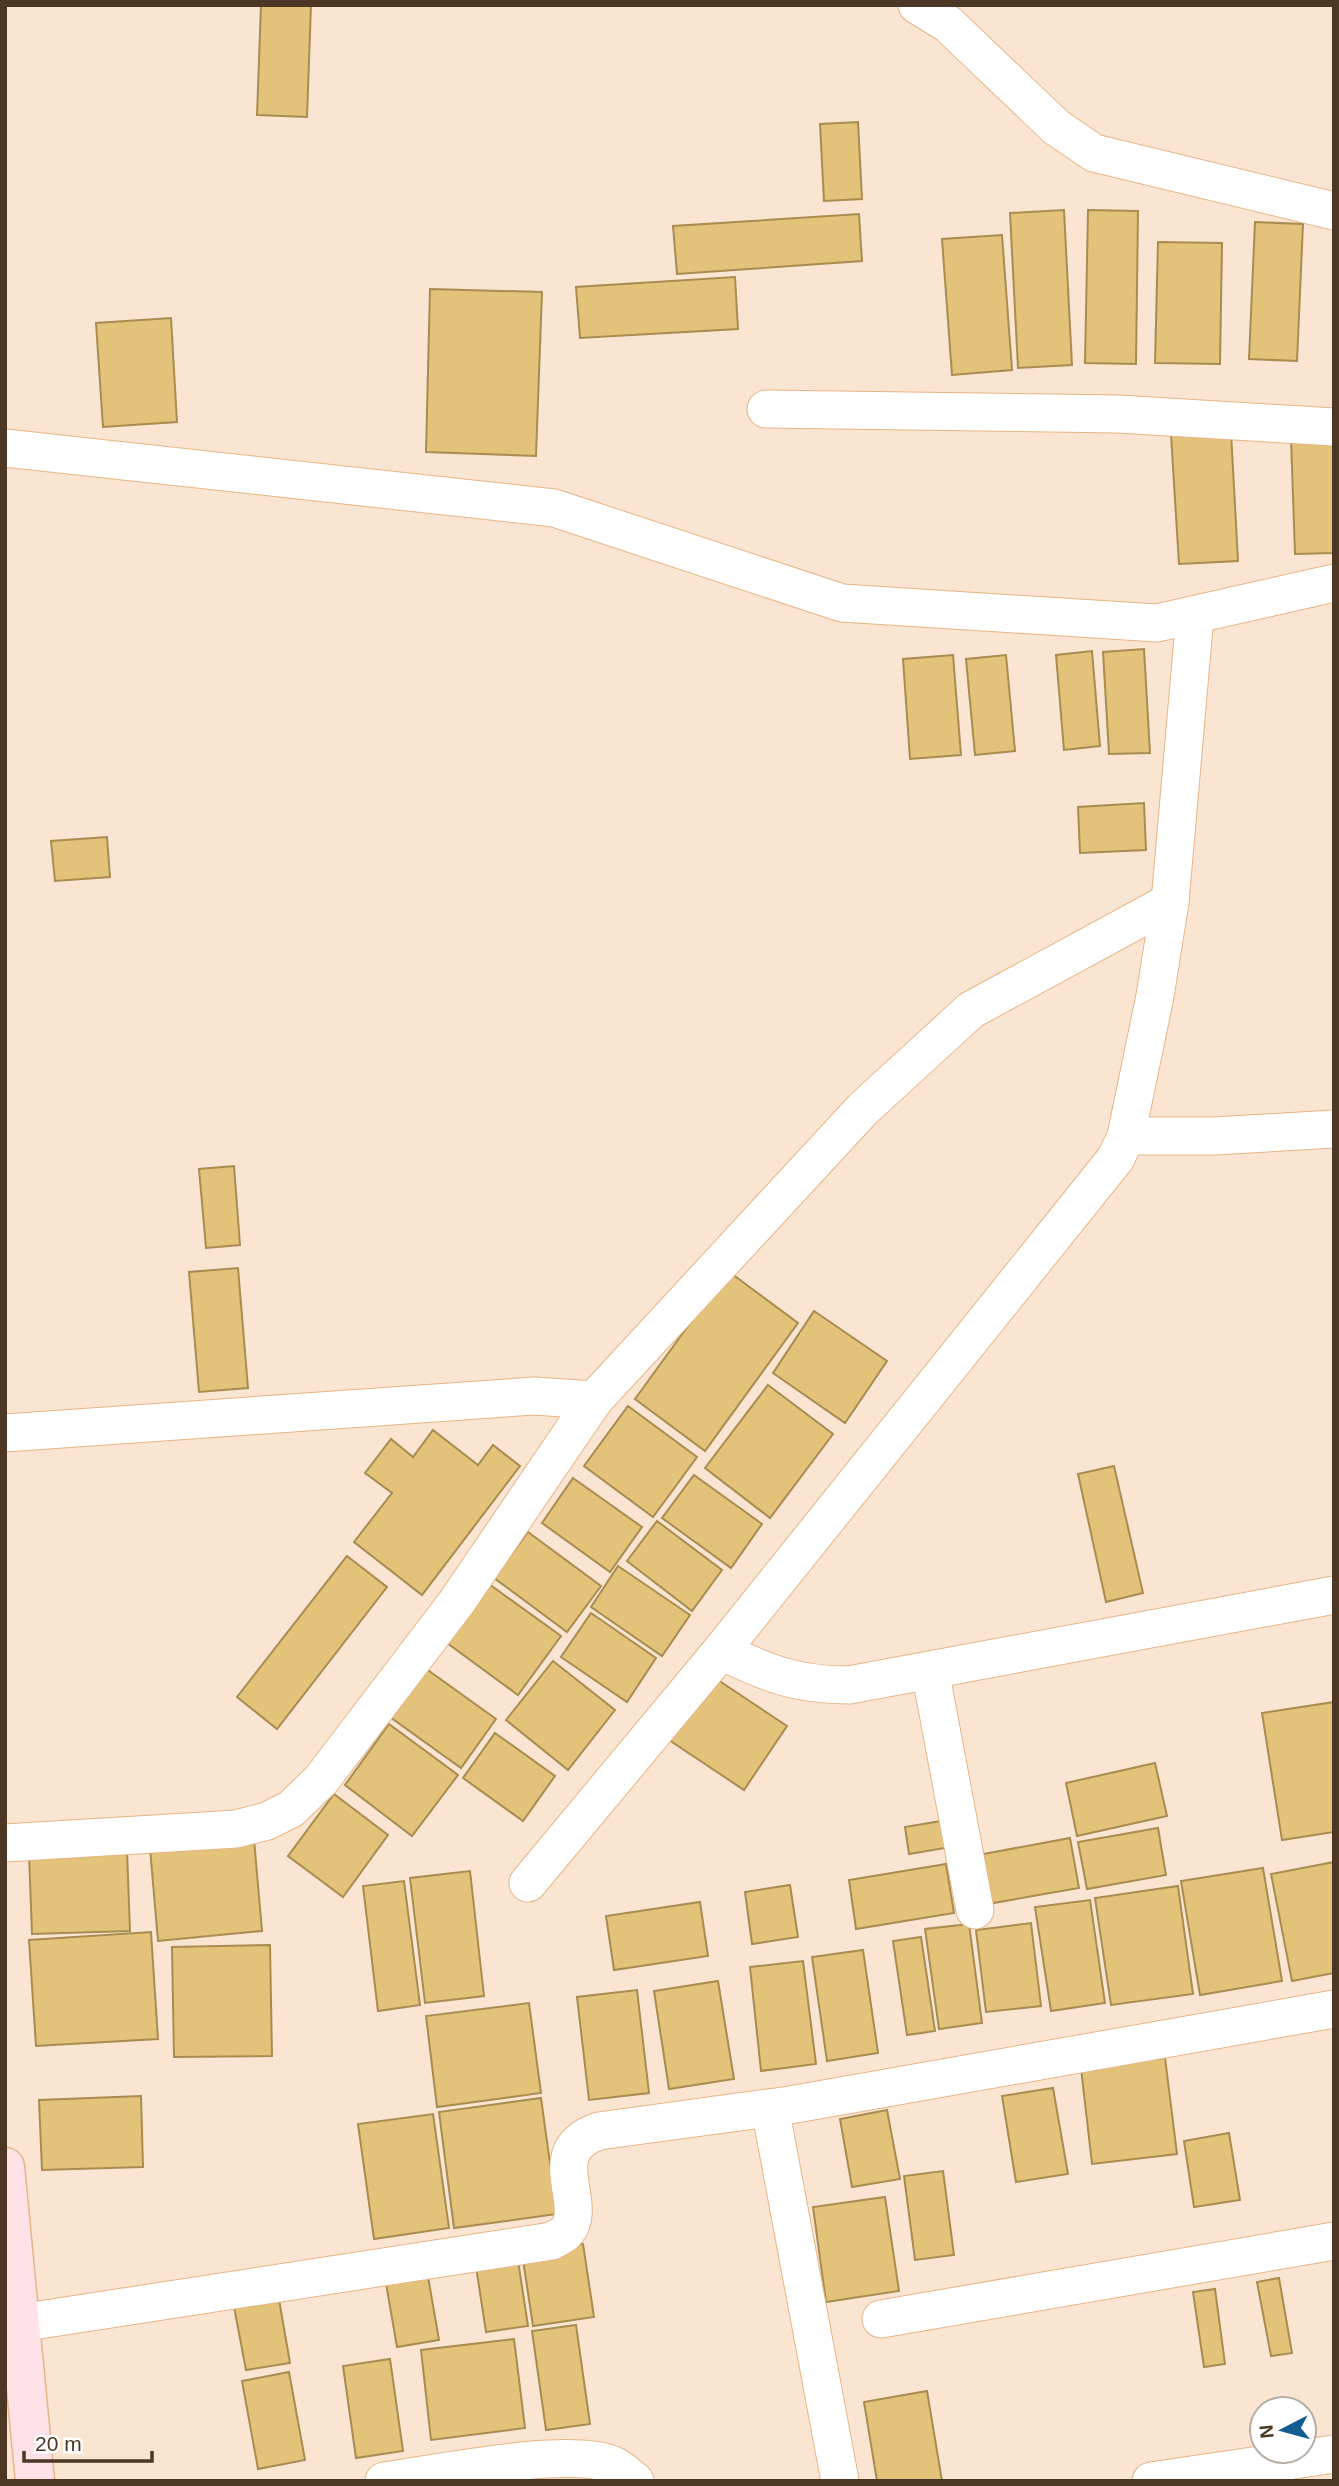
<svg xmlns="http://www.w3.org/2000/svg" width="1339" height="2486" viewBox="0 0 1339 2486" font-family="Arial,sans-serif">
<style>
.building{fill:#e3c27a;stroke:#a88c50;stroke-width:2}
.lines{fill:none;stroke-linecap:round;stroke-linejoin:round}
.street-casing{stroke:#e7b585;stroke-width:39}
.secondary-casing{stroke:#e7b585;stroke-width:41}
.street{stroke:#fff;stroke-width:37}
.secondary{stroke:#ffe2e8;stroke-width:38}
</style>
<rect width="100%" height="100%" fill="#fae5d2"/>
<g class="building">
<path d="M261,5H311L307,117L257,115Z"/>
<path d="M858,122L862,199L824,201L820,124Z"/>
<path d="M1064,210L1072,365L1018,368L1010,213Z"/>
<path d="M1088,210L1138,211L1136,364L1085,363Z"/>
<path d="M859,214L862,261L677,274L673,226Z"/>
<path d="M1255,222L1303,224L1297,361L1249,359Z"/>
<path d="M1002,235L1012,370L952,375L942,239Z"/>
<path d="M1158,242L1222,243L1220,364L1155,363Z"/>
<path d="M735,277L738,329L580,338L576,287Z"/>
<path d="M430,289L542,292L536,456L426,452Z"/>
<path d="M171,318L177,422L103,427L96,323Z"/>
<path d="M1231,432L1238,561L1179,564L1171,435Z"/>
<path d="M1334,437V553L1295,554L1291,438Z"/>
<path d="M1144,649L1150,753L1109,754L1103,652Z"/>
<path d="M1092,651L1100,746L1064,750L1056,655Z"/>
<path d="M953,655L961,755L910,759L903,659Z"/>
<path d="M1006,655L1015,751L975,755L966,659Z"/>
<path d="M1144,803L1146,850L1080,853L1078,807Z"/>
<path d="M107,837L110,877L55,881L51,841Z"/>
<path d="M234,1166L240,1245L206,1248L199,1169Z"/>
<path d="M238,1268L248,1388L199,1392L189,1272Z"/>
<path d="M728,1271L798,1323L705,1451L635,1399Z"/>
<path d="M814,1311L887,1361L845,1423L773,1373Z"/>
<path d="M768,1385L833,1434L770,1518L705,1468Z"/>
<path d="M628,1406L697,1457L653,1517L584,1466Z"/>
<path d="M433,1430L478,1465L493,1445L520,1466L422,1595L354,1542L392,1493L365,1473L391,1439L413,1457Z"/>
<path d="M1114,1466L1143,1593L1106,1602L1078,1474Z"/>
<path d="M694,1475L762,1524L731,1568L662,1518Z"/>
<path d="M573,1478L642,1527L610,1572L542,1523Z"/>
<path d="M657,1521L722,1570L692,1611L627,1561Z"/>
<path d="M528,1532L601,1586L567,1632L494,1578Z"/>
<path d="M347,1556L387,1587L277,1729L237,1697Z"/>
<path d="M618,1566L690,1615L662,1656L591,1607Z"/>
<path d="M489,1584L561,1636L518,1695L447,1643Z"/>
<path d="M591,1613L656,1658L627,1702L561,1657Z"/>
<path d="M553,1661L615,1710L568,1770L506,1720Z"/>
<path d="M425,1668L496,1719L461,1768L390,1717Z"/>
<path d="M709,1674L787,1726L744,1790L666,1738Z"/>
<path d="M1334,1702V1832L1282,1840L1262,1713Z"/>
<path d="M389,1724L458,1775L412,1836L345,1785Z"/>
<path d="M495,1733L555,1776L523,1821L463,1778Z"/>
<path d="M1155,1763L1167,1816L1077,1836L1066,1783Z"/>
<path d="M334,1794L388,1835L343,1897L288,1856Z"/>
<path d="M947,1820L951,1847L909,1854L905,1827Z"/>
<path d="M1158,1828L1166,1875L1087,1889L1078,1842Z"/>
<path d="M1070,1838L1079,1888L988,1904L978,1855Z"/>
<path d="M254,1839L262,1931L158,1941L150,1848Z"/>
<path d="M127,1850L130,1931L32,1934L29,1854Z"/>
<path d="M1334,1862V1973L1292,1981L1271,1874Z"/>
<path d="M946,1864L954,1913L856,1929L849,1880Z"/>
<path d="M1263,1868L1282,1981L1200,1995L1181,1881Z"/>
<path d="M470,1871L484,1996L425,2003L410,1878Z"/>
<path d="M404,1881L420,2005L378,2011L363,1886Z"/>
<path d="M790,1885L798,1937L752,1944L745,1892Z"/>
<path d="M1178,1886L1193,1994L1111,2005L1095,1898Z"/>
<path d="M1090,1900L1105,2003L1051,2011L1035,1907Z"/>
<path d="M700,1902L708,1956L614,1970L606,1916Z"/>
<path d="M1031,1923L1041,2006L986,2012L976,1930Z"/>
<path d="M969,1924L982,2023L939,2029L925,1929Z"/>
<path d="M151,1932L158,2039L36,2046L29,1940Z"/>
<path d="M921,1937L935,2031L907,2035L893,1941Z"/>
<path d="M270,1945L272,2056L174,2057L172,1947Z"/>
<path d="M863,1950L878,2053L827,2061L812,1957Z"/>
<path d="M803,1961L816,2064L761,2071L750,1967Z"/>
<path d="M718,1981L734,2079L669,2089L654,1991Z"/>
<path d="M637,1990L649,2093L589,2100L577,1997Z"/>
<path d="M529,2003L541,2093L437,2107L426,2016Z"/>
<path d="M1165,2058L1177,2154L1092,2164L1081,2068Z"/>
<path d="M1053,2088L1068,2174L1016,2182L1002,2096Z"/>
<path d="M141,2096L143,2167L42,2170L39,2100Z"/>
<path d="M541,2098L557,2214L454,2228L439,2112Z"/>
<path d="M887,2110L900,2179L852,2187L840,2119Z"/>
<path d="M433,2114L449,2228L374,2239L358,2124Z"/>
<path d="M1229,2133L1240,2200L1194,2207L1184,2141Z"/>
<path d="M943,2171L954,2255L915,2260L904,2176Z"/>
<path d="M885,2197L899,2291L826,2302L813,2207Z"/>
<path d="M583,2244L594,2317L533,2326L522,2253Z"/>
<path d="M517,2254L528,2326L486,2332L475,2260Z"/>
<path d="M426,2265L439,2340L397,2347L384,2272Z"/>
<path d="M1279,2278L1292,2353L1271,2356L1257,2282Z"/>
<path d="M277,2288L290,2363L246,2370L232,2296Z"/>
<path d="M1215,2289L1225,2364L1204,2367L1193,2292Z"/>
<path d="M576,2325L590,2424L546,2430L532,2331Z"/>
<path d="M514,2339L525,2428L431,2440L421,2350Z"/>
<path d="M390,2359L403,2451L356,2458L343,2366Z"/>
<path d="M289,2372L305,2460L258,2469L242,2381Z"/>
<path d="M927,2391L942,2481H877L864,2402Z"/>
</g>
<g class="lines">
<defs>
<g id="street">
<path d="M917,5L948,24L1056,127L1094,153L1334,211"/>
<path d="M766,409L1118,414L1334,427"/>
<path d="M5,448L554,508L842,603L1157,623L1334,583"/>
<path d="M1126,1136H1215L1334,1129"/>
<path d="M5,1433L534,1396L594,1400"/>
<path d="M721,1651C769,1674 796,1685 849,1685L1334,1595"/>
<path d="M930,1670L975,1910"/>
<path d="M5,1843L236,1829L267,1821L291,1809L321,1780L456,1603L594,1400L863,1109L971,1010L1170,902"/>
<path d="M528,1883L721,1651L1116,1158L1126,1136L1155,996L1170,902L1195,615"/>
<path d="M770,2108L840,2481"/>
<path d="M881,2319L1334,2241"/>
<path d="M20,2323L552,2241C556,2238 563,2236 566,2232C591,2205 539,2151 599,2131L790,2105L1334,2009"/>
<path d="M384,2481C436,2474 569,2446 613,2465C621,2468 628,2476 635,2481"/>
<path d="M1151,2481L1334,2454"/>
</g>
<path id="secondary" d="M5,2167L35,2481"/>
</defs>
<use href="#street" class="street-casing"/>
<use href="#secondary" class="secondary-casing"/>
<use href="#street" class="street"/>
<use href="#secondary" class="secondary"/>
</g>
<rect width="1339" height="2486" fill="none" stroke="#4b3723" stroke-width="14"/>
<g transform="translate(1283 2430) rotate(264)"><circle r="33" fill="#ffffff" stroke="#b7afa7" stroke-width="2"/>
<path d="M0-5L12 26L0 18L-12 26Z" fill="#125d90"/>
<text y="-10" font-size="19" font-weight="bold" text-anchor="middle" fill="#4b3723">N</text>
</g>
<path d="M24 2451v10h128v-10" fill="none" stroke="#4b3723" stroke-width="3.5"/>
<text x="35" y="2451" font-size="21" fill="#4b3723" stroke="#ffffff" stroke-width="5" paint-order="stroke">20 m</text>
</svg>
